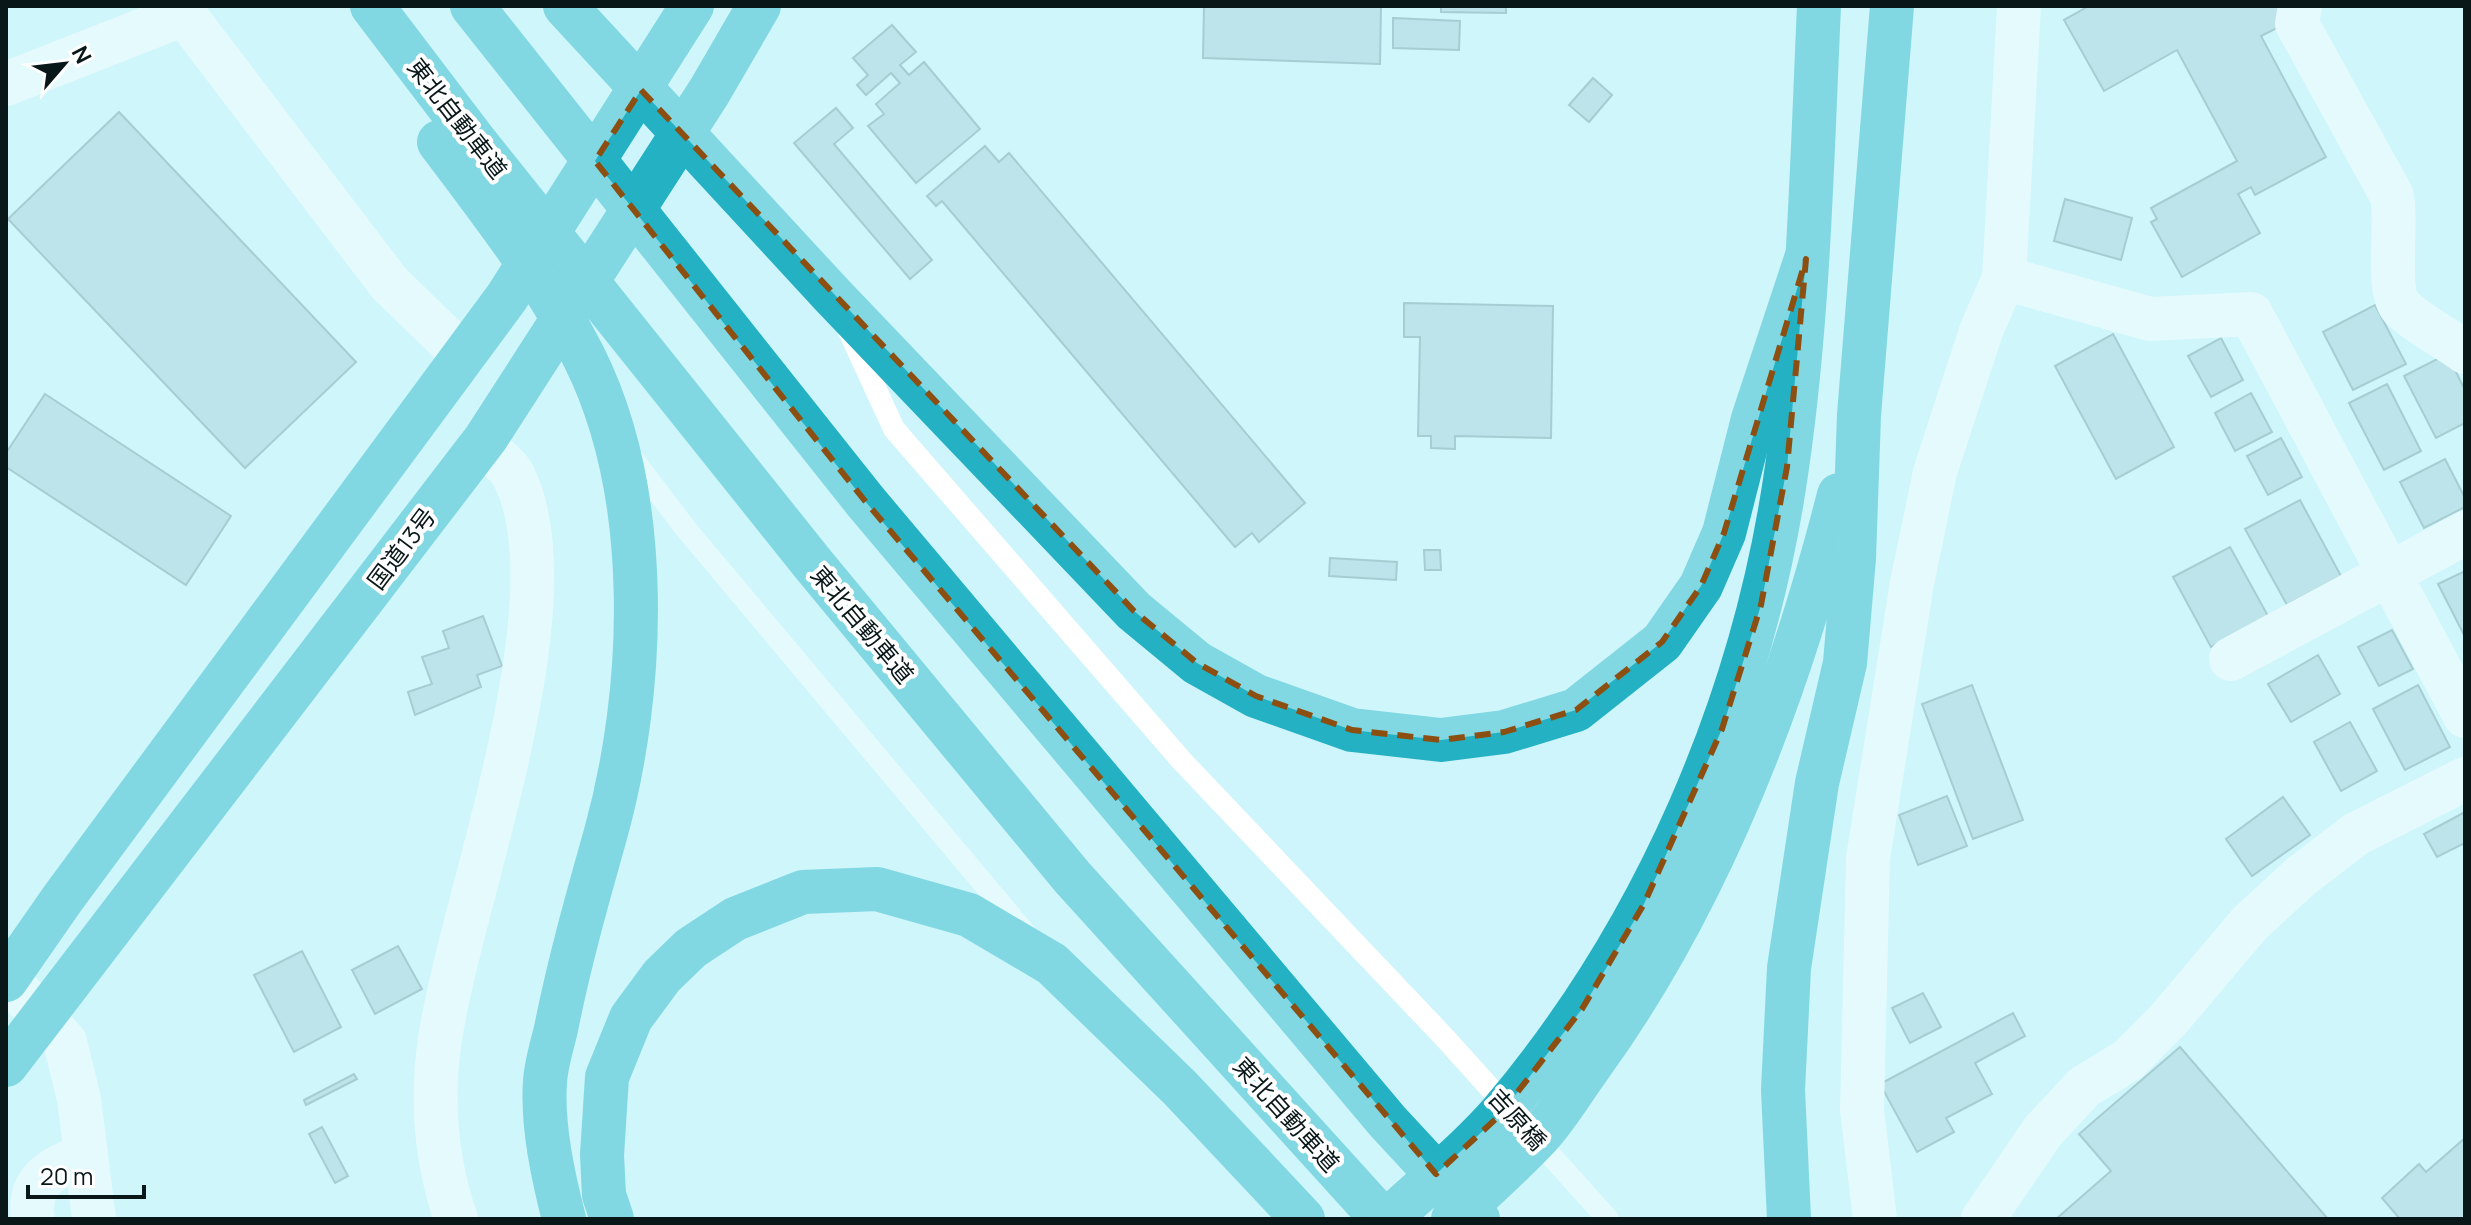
<svg xmlns="http://www.w3.org/2000/svg" width="2471" height="1225" viewBox="0 0 2471 1225" font-family="Manrope,'Noto Sans JP',sans-serif">
<style>
.building{fill:#a9ced4;stroke:#779ba1;stroke-width:2}
.lines{fill:none;stroke-linecap:round;stroke-linejoin:round}
.lane{stroke:#fff;stroke-width:22}
.street{stroke:#fff;stroke-width:44}
.highway{stroke:#24b1c4;stroke-width:44}
.marked{fill:none;stroke:#8c4f11;stroke-width:6;stroke-dasharray:16 10;stroke-linejoin:round}
.labels{text-anchor:middle;dominant-baseline:central;stroke-width:8;stroke-linejoin:round;paint-order:stroke}
.street-label{font-size:24px;fill:#091719;stroke:#fff}
</style>
<rect width="100%" height="100%" fill="#cef5fb"/>
<g class="building">
<path d="M1204,6H1381L1380,64L1203,58Z"/>
<path d="M1441,6H1506V13L1441,12Z"/>
<path d="M2089,6H2281L2289,22L2261,36L2326,157L2255,195L2251,187L2238,194L2260,233L2182,277L2151,222L2157,219L2151,208L2237,161L2177,50L2104,91L2064,20Z"/>
<path d="M1393,18L1460,21L1459,50L1393,48Z"/>
<path d="M892,25L916,52L900,65L909,75L924,62L980,129L916,183L868,126L884,114L876,104L900,83L891,73L866,95L857,85L868,75L853,58Z"/>
<path d="M1593,78L1612,95L1589,122L1569,105Z"/>
<path d="M836,108L853,128L834,144L932,260L910,279L794,143Z"/>
<path d="M119,112L356,362L245,468L8,219Z"/>
<path d="M985,146L999,162L1009,153L1305,503L1259,542L1252,533L1235,547L942,201L936,206L927,196Z"/>
<path d="M2065,199L2132,218L2121,260L2054,241Z"/>
<path d="M1404,303L1553,306L1551,438L1455,436V449L1431,448V436H1418L1420,337H1404Z"/>
<path d="M2375,305L2406,364L2353,390L2323,332Z"/>
<path d="M2113,334L2174,447L2116,479L2055,366Z"/>
<path d="M2221,338L2243,380L2211,397L2188,356Z"/>
<path d="M2447,354L2465,390V423L2436,438L2404,376Z"/>
<path d="M2387,384L2421,451L2384,470L2349,403Z"/>
<path d="M2251,393L2272,432L2235,451L2215,413Z"/>
<path d="M45,394L231,516L186,585L6,467V453Z"/>
<path d="M2281,438L2302,477L2268,495L2247,456Z"/>
<path d="M2445,459L2465,498V507L2424,528L2400,482Z"/>
<path d="M2300,500L2341,576L2287,605L2245,529Z"/>
<path d="M2230,547L2268,616L2211,647L2173,577Z"/>
<path d="M1424,550H1440L1441,570H1425Z"/>
<path d="M1330,558L1397,562L1396,580L1329,576Z"/>
<path d="M2465,571V635H2464L2438,584Z"/>
<path d="M483,616L502,666L477,675L481,687L415,715L408,692L432,684L422,657L449,648L443,631Z"/>
<path d="M2392,630L2413,669L2379,686L2358,647Z"/>
<path d="M2318,655L2340,694L2291,722L2268,684Z"/>
<path d="M1972,685L2023,820L1973,839L1922,704Z"/>
<path d="M2418,685L2450,747L2405,770L2373,709Z"/>
<path d="M2350,722L2377,771L2341,791L2314,742Z"/>
<path d="M1947,796L1967,846L1918,865L1899,815Z"/>
<path d="M2283,797L2310,835L2252,876L2226,839Z"/>
<path d="M2465,812V843L2437,857L2424,834Z"/>
<path d="M398,946L422,989L375,1014L352,970Z"/>
<path d="M302,951L341,1027L294,1052L254,975Z"/>
<path d="M1923,993L1941,1027L1910,1043L1892,1008Z"/>
<path d="M2013,1013L2025,1036L1975,1063L1992,1094L1946,1118L1954,1132L1917,1152L1880,1084Z"/>
<path d="M2180,1047L2328,1219H2056L2111,1171L2079,1134Z"/>
<path d="M354,1074L357,1079L306,1105L304,1100Z"/>
<path d="M322,1127L348,1176L335,1183L309,1134Z"/>
<path d="M2465,1138V1219H2400L2382,1198L2419,1164L2426,1172Z"/>
</g>
<g class="lines">
<g class="lane">
<path d="M848,329L894,429L1182,761L1444,1037L1608,1219"/>
<path d="M629,454L686,529L1025,933"/>
</g>
<g class="street">
<path d="M178,6L389,283L464,356"/>
<path d="M2300,6L2297,24L2392,196C2398,222 2385,291 2402,308C2419,325 2445,337 2465,352"/>
<path d="M6,84L184,14"/>
<path d="M2004,278L2150,319L2251,314L2465,716"/>
<path d="M2231,659L2465,533"/>
<path d="M6,977L65,1042L79,1099L94,1219"/>
<path d="M33,1219C27,1178 54,1168 86,1155"/>
<path d="M456,1219C436,1161 431,1099 440,1039C461,899 579,597 512,473C505,462 491,453 481,444"/>
<path d="M1875,1219L1862,1110L1868,858L1912,583L1935,472L1981,331L2004,278L2019,6"/>
<path d="M1983,1219L2043,1131L2084,1087L2128,1060L2168,1020L2250,923L2300,877L2356,834L2465,779"/>
</g>
<g class="highway">
<path d="M372,6L477,144L813,564L1072,877L1382,1219"/>
<path d="M472,6L865,501L1388,1122L1478,1219"/>
<path d="M565,6L832,295L1134,611L1197,663L1256,696L1352,730L1441,740L1504,732L1576,710L1662,642L1701,586L1724,533L1753,419L1806,259"/>
<path d="M439,142C490,210 545,280 584,357C653,495 646,690 605,836C587,900 569,963 556,1029C552,1046 546,1064 545,1082C542,1126 553,1176 564,1219"/>
<path d="M6,980L63,898L507,297L692,6"/>
<path d="M6,1065L486,438L709,92L759,6"/>
<path d="M612,1219L604,1195L602,1155L607,1077L631,1018L662,976L691,948L735,919L803,892L877,889L969,915L1052,964L1180,1088L1303,1219"/>
<path d="M1389,1219C1426,1184 1468,1151 1501,1113C1654,932 1754,702 1787,467C1809,315 1812,159 1819,6"/>
<path d="M1453,1219C1482,1191 1513,1164 1540,1135C1559,1114 1574,1088 1590,1066C1712,898 1788,695 1839,495"/>
<path d="M1789,1219L1783,1090L1789,968L1817,783L1845,663L1854,558L1859,415L1892,6"/>
</g>
</g>
<path d="M0 0H2471V1225H0ZM641,90L1134,611L1197,663L1256,696L1352,730L1441,740L1504,732L1576,710L1662,642L1701,586L1724,533L1806,259L1787,467L1761,605L1722,729L1644,904L1582,1009L1499,1116L1436,1174L865,501L595,161Z" fill="#cef5fb" fill-opacity=".55" fill-rule="evenodd"/>
<path class="marked" d="M641,90L1134,611L1197,663L1256,696L1352,730L1441,740L1504,732L1576,710L1662,642L1701,586L1724,533L1806,259L1787,467L1761,605L1722,729L1644,904L1582,1009L1499,1116L1436,1174L865,501L595,161Z"/>
<g class="labels">
<g class="street-label">
<text transform="translate(458 118) rotate(52)">東北自動車道</text>
<text transform="translate(401 548) rotate(-53)">国道13号</text>
<text transform="translate(863 624) rotate(50)">東北自動車道</text>
<text transform="translate(1287 1114) rotate(48)">東北自動車道</text>
<text transform="translate(1518 1119) rotate(48)">吉原橋</text>
</g>
</g>
<rect width="2471" height="1225" fill="none" stroke="#091719" stroke-width="16"/>
<g transform="translate(64 64) rotate(62)" stroke="#ffffff" stroke-width="6" paint-order="stroke">
<path d="M0-6L14 30L0 20L-14 30Z" fill="#091719"/>
<text y="-12" font-size="22" font-weight="bold" text-anchor="middle" fill="#091719">N</text>
</g>
<path d="M28 1185v12h116v-12" fill="none" stroke="#091719" stroke-width="4"/>
<text x="40" y="1185" font-size="24" fill="#091719" stroke="#ffffff" stroke-width="6" paint-order="stroke">20 m</text>
</svg>
